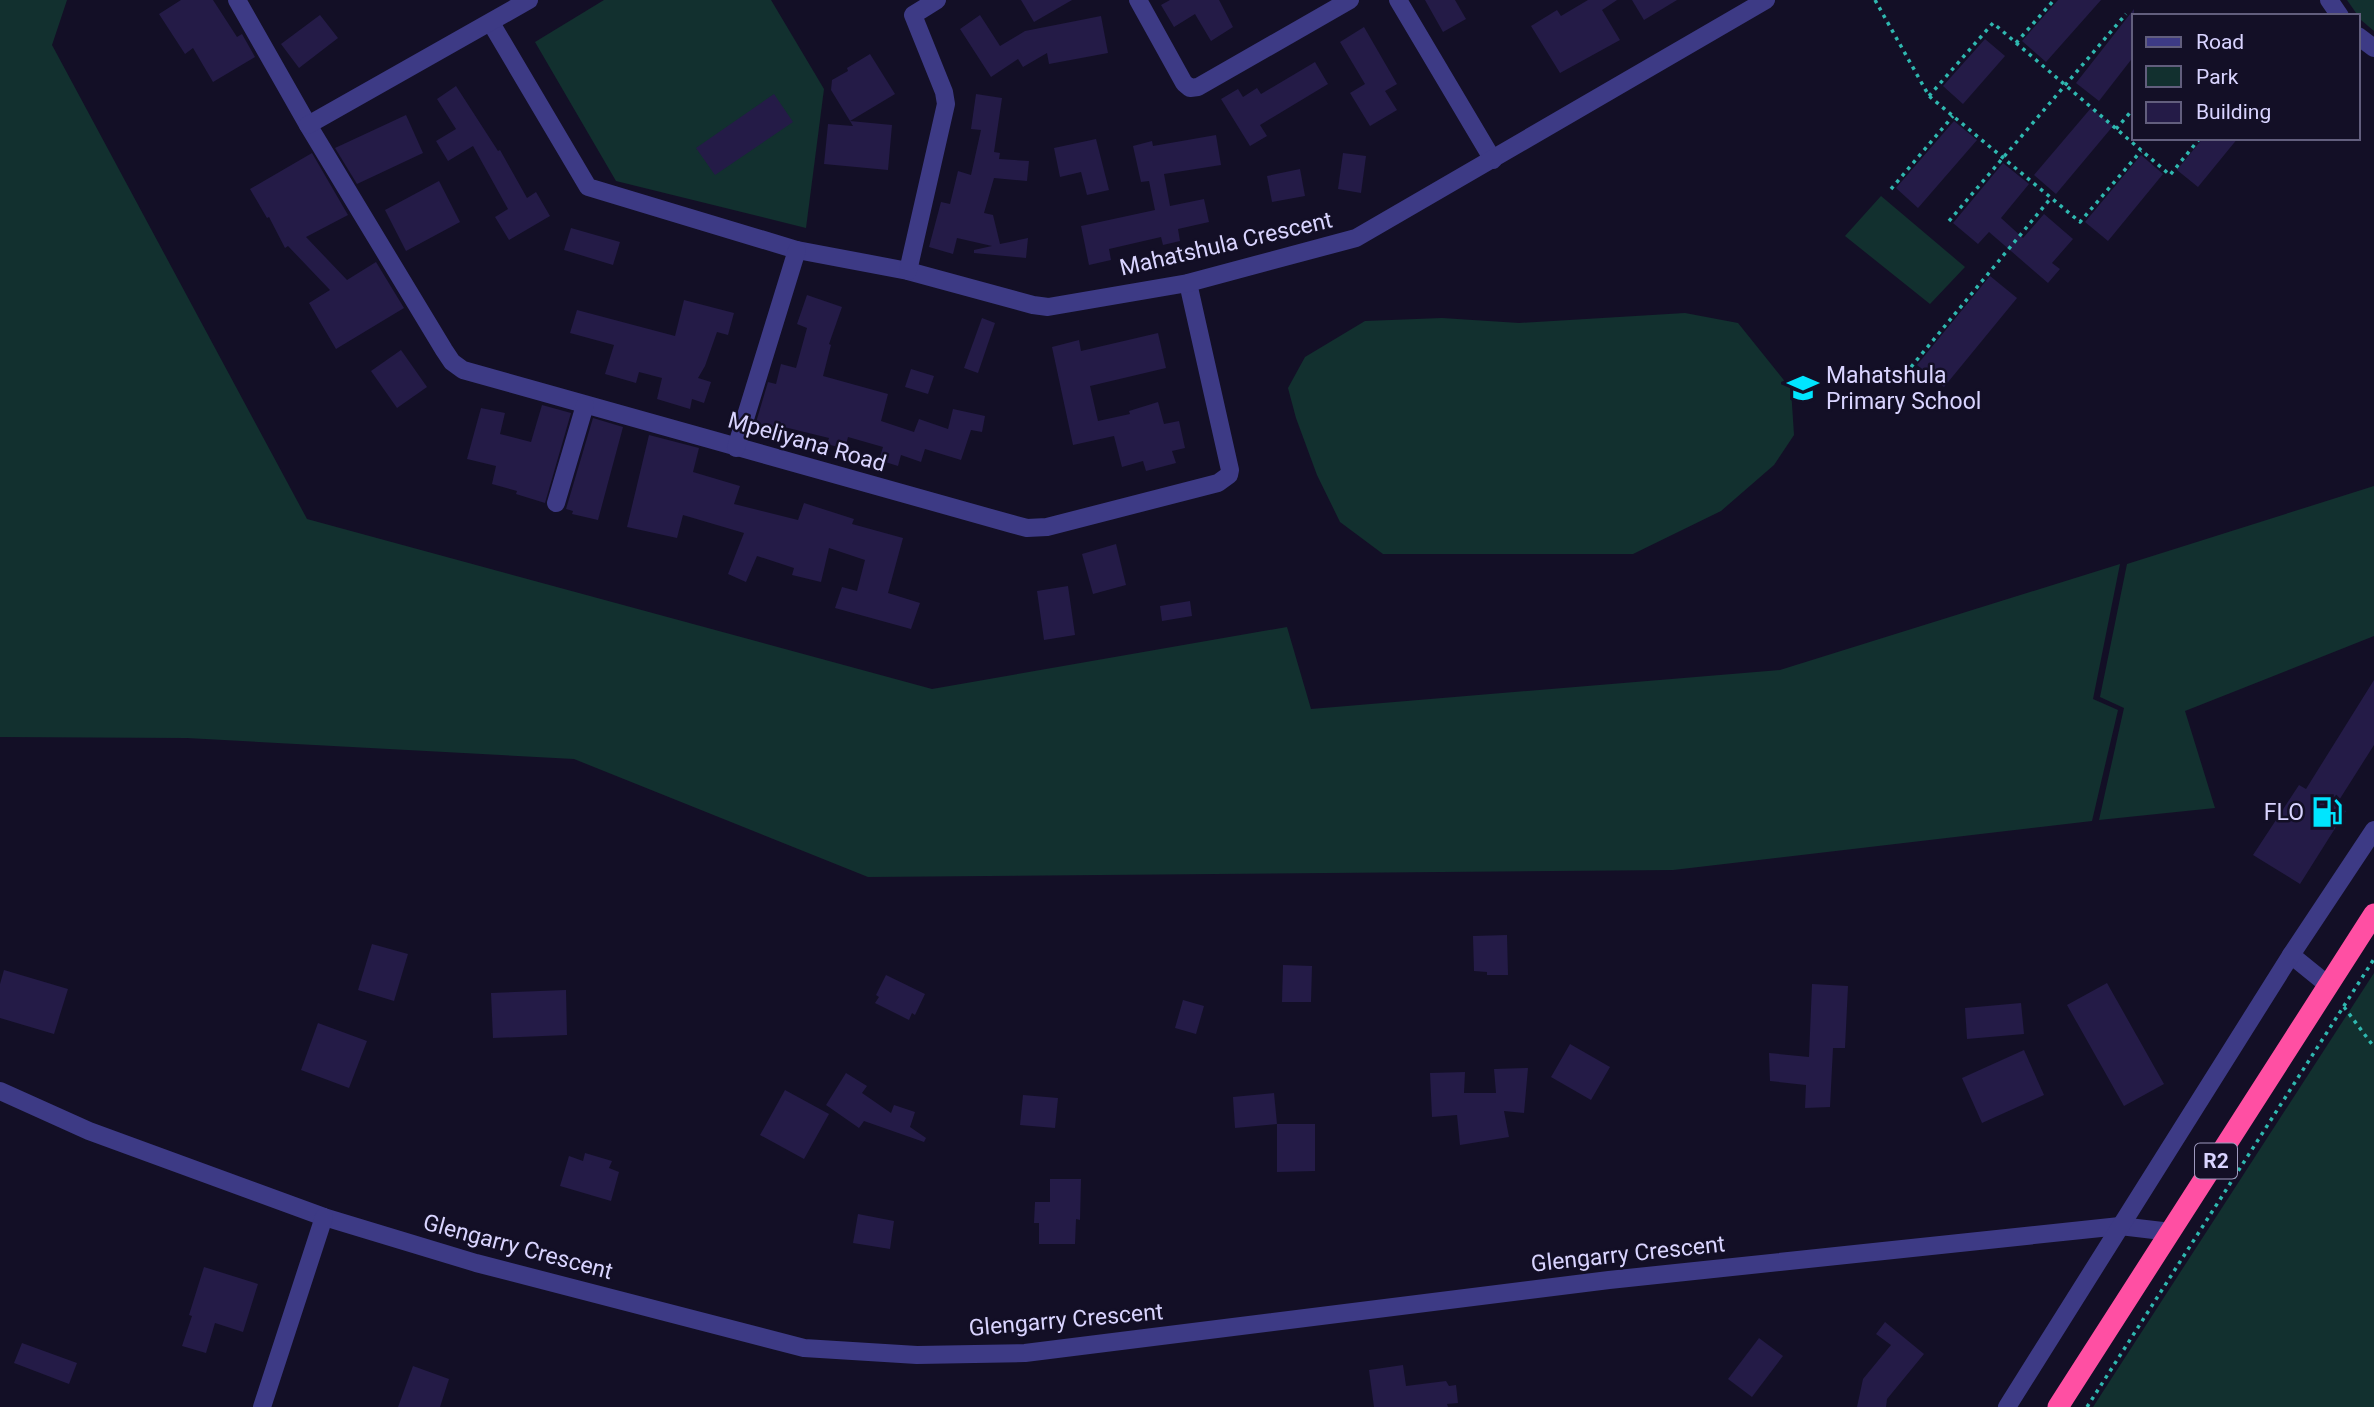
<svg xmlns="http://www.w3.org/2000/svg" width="2374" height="1407" viewBox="0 0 2374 1407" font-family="Roboto,sans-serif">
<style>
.green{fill:#12302f}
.building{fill:#241b47}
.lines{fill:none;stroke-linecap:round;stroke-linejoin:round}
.path{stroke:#2fb8b0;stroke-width:3.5;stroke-dasharray:3.5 5;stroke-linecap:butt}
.minor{stroke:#3d3a85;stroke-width:18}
.highway{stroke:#ff4fa3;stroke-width:21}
.labels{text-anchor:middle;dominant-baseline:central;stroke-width:5;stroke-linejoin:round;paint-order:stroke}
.shield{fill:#130f26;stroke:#9e99be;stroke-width:2}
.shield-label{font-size:21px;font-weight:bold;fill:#d9d4ff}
.street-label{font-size:23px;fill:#d9d4ff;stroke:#130f26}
.poi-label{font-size:23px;fill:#d9d4ff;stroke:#130f26;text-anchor:start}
</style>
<rect width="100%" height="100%" fill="#130f26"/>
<g class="green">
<path d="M0,0H67L52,45L307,519L932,689L1287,627L1311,709L1780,670L2120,564L2093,699L2118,710L2092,821L1673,870L868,877L574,759L187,738L0,737Z"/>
<path d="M604,0H771L824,89L806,228L616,181L535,42Z"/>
<path d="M2347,0H2374V31L2361,20Z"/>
<path d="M1881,196L1965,267L1930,304L1845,236Z"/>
<path d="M1685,313L1738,323L1791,389L1794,435L1774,465L1721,511L1633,554H1383L1340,522L1317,475L1296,418L1288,388L1305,357L1365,321L1442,318L1519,323Z"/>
<path d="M2374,486V636L2185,711L2215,808L2099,820L2124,708L2100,697L2127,564Z"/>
<path d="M2374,973V1407H2093Z"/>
</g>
<g class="building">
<path d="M181,0H213L237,37L242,34L255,57L213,82L193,48L185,54L159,14Z"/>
<path d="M1021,0H1072L1034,22Z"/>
<path d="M1170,0H1219L1233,27L1211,41L1195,14L1174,27L1161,5Z"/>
<path d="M1425,0H1455L1466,19L1443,32Z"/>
<path d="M1588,0H1617L1602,10L1620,40L1560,73L1531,26L1557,10L1561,16Z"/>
<path d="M1632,0H1677L1644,20Z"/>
<path d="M2058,0H2101L2046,62L2022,41Z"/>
<path d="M2134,9V56L2099,101L2076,83Z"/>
<path d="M320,15L338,38L299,68L281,44Z"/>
<path d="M980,15L1000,46L1025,31L1101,16L1108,53L1049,64L1047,53L1023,67L1018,59L991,77L960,29Z"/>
<path d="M1364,27L1397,84L1385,91L1397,110L1370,126L1350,93L1365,84L1340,42Z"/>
<path d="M1985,39L2005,56L1963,104L1943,86Z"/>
<path d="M870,54L895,94L850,121L831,90L832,80L848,71L847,68Z"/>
<path d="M1315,62L1328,84L1260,125L1267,136L1250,146L1221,99L1238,89L1243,97L1257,88L1261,94Z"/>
<path d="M456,86L498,151L500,150L527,198L536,192L550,216L509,240L495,217L508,209L473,146L448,161L436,141L456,129L437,99Z"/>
<path d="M774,94L793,122L715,175L696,148Z"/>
<path d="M976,94L1002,98L994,152L1000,153L999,159L1029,161L1027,181L994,178L984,213L993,215L1000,244L1028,238L1026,258L974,253V250L992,246L957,238L953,254L929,247L941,202L950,204L958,171L971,175L981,130L971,129Z"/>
<path d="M2091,108L2113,126L2056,194L2034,175Z"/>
<path d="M406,115L423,153L357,184L335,148Z"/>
<path d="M850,121L892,125L888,170L824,164L828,124L853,126Z"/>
<path d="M1954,121L1977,140L1918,208L1896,188Z"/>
<path d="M1216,135L1221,165L1164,174L1170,206L1204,199L1209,222L1178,229L1180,241L1163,245L1161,237L1109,249L1111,260L1089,265L1081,226L1155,210L1149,181L1141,182L1133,146L1152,141L1153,146Z"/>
<path d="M2203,138H2238L2198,187L2177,170Z"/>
<path d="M1096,139L1109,190L1087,195L1081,172L1060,177L1054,148Z"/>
<path d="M312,153L348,215L306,237L347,280L376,262L404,308L336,349L309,303L330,290L288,246L285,248L269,217L267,218L250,189Z"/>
<path d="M1343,153L1366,156L1361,193L1338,189Z"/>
<path d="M2141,155L2163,174L2108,241L2085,222Z"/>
<path d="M2003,163L2029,184L2001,218L2023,238L2044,214L2073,239L2052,263L2060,269L2048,283L1989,232L1978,244L1953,223Z"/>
<path d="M1300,169L1305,196L1272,202L1267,176Z"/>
<path d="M439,181L460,222L406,251L385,210Z"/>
<path d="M571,228L620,242L613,265L564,250Z"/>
<path d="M1990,276L2017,298L1944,387L1917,365Z"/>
<path d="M807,295L842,307L829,344L831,345L823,376L888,394L881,421L914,432L919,419L948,429L953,409L985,416L982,432L971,430L961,460L925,449L921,462L901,455L898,466L879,460L883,447L848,437L845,449L827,444L829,438L780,426L777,435L754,429L768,382L776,384L781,364L796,368L807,328L797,324Z"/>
<path d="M684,300L734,313L728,335L717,332L705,366L698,378L711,382L704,403L692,399L690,409L657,399L662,378L639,372L636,383L605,374L614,345L570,333L577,310L675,336Z"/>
<path d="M982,318L995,323L978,373L964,368Z"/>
<path d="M1158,333L1166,368L1090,386L1098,421L1130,414L1129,411L1158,402L1164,424L1179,421L1185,448L1172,451L1176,463L1146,471L1143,461L1122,467L1114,436L1073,445L1052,347L1079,340L1081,351Z"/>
<path d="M401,350L427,387L397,408L371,371Z"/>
<path d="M911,369L934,376L928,394L905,387Z"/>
<path d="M542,405L571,413L545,503L516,494L517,491L492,484L496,466L467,459L481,408L505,413L500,434L531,442Z"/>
<path d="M593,418L623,427L598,520L572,514L573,511L566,509Z"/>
<path d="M649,435L699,448L693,472L740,486L734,504L798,520L804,503L854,519L852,524L903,538L888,593L920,603L911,629L835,608L842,587L857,591L865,560L829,548L821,582L792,575L794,568L757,556L746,582L728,574L744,533L683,515L677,538L627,527Z"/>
<path d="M1116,544L1126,585L1093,594L1082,554Z"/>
<path d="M1068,586L1075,635L1044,640L1037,591Z"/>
<path d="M1190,601L1192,616L1162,621L1160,606Z"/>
<path d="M2374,680V745L2336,805L2346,811L2300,884L2253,855L2299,785L2306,789Z"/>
<path d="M1507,935L1508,975H1487V972L1474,971L1473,936Z"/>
<path d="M372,944L408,954L394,1001L358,990Z"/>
<path d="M1283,965L1312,966L1311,1002H1282Z"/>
<path d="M4,970L68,989L54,1034L0,1018V984Z"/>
<path d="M886,975L925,994L915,1015L912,1013L909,1020L875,1003L879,997L876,995Z"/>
<path d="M2107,983L2164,1084L2124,1106L2067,1005Z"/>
<path d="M1812,984L1848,986L1845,1048H1833L1830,1107L1805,1108L1806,1085L1770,1081L1769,1053L1809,1057Z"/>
<path d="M566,990L567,1035L493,1038L491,993Z"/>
<path d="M1183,1000L1204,1006L1196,1034L1175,1028Z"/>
<path d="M2021,1003L2024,1034L1967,1039L1965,1008Z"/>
<path d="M318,1023L367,1041L349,1088L301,1070Z"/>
<path d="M1570,1044L1610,1067L1591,1100L1551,1077Z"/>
<path d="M2024,1050L2044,1095L1982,1123L1962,1078Z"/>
<path d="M1528,1068L1524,1113L1504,1111L1509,1137L1460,1145L1457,1115L1432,1117L1430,1073L1465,1072L1464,1093H1496L1494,1069Z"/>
<path d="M846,1073L867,1086L862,1093L891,1113L894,1105L915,1112L910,1127L926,1138L924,1142L864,1121L859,1128L826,1105Z"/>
<path d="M785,1090L829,1114L804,1159L760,1135Z"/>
<path d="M1274,1093L1277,1124L1235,1128L1233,1097Z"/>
<path d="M1023,1095L1058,1098L1055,1128L1020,1125Z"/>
<path d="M1277,1124H1315V1171L1277,1172Z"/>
<path d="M585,1153L612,1161L609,1168L619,1172L611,1201L560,1186L569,1156L583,1161Z"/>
<path d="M1050,1179H1081L1080,1220L1076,1219L1075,1244H1039V1223H1034L1035,1202H1050Z"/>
<path d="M858,1214L894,1221L890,1249L853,1243Z"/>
<path d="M204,1267L258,1284L243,1332L215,1323L206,1353L182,1346L192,1316L189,1315Z"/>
<path d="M1885,1322L1924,1354L1887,1399L1886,1407H1857L1863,1379L1891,1345L1876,1334Z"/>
<path d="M1759,1338L1783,1356L1752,1397L1728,1379Z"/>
<path d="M22,1343L77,1363L69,1384L14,1363Z"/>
<path d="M1403,1365L1406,1386L1446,1381L1449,1386L1456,1385L1458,1403L1447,1404L1448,1407H1374L1369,1370Z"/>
<path d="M413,1366L449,1379L440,1407H398Z"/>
</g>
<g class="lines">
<g class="path">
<path d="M1875,0L1929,96L2080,222L2141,151"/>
<path d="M2016,43L2054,0"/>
<path d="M1929,96L1993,23L2170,175L2200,138"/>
<path d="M2116,129L2134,108"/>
<path d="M1891,189L1953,116"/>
<path d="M1949,221L2126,14"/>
<path d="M1911,367L2050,199"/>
<path d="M2344,1007L2374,1047"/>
<path d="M2087,1407L2374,959"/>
</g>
<g class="minor">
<path d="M237,0L308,125L444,350L452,362L463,370L1012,524L1027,528L1047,527L1218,483L1229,475L1230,470L1188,283"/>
<path d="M1138,0L1184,83L1190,88L1198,87L1350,0"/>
<path d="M1398,0L1493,160"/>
<path d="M2329,0L2340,16"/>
<path d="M491,23L588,187L797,250L908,271L1033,305L1048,307L1188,283L1356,238L1766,0"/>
<path d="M2358,36L2374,48"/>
<path d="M308,125L529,0"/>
<path d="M908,271L946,104L944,92L913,15L937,0"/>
<path d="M736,448L797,250"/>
<path d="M556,503L585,405"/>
<path d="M2291,955L2328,985"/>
<path d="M0,1091L89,1131L324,1217L476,1263L804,1348L917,1355L1025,1353L1609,1280L2120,1226L2171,1232"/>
<path d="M262,1407L324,1217"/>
<path d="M2007,1407L2291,955L2374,830"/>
</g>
<path class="highway" d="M2058,1407L2374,914"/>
</g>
<defs>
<symbol id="school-bare" viewBox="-9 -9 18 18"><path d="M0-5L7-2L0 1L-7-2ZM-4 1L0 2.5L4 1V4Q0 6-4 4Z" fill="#00e5ff" stroke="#130f26" stroke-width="2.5" paint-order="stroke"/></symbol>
<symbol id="fuel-bare" viewBox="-9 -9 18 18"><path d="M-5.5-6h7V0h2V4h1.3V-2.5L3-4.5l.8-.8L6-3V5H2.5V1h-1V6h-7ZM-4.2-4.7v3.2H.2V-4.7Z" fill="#00e5ff" stroke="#130f26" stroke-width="2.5" paint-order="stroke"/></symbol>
</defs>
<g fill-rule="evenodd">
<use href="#school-bare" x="1781" y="366" width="44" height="44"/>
<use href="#fuel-bare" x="2305" y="790" width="44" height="44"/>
</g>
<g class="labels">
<rect class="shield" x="2195" y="1143.5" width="42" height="35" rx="5"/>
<g class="shield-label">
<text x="2216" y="1161">R2</text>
</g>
<g class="street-label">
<text transform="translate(1226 244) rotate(-13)">Mahatshula Crescent</text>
<text transform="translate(807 442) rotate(16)">Mpeliyana Road</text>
<text transform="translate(518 1247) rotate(15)">Glengarry Crescent</text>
<text transform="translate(1628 1254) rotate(-6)">Glengarry Crescent</text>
<text transform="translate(1066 1320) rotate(-5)">Glengarry Crescent</text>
</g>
<g class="poi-label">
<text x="1826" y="375">Mahatshula<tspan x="1826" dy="26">Primary School</tspan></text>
<text x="2304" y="812" text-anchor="end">FLO</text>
</g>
</g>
<rect x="2132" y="14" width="228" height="126" fill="#130f26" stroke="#625e7d" stroke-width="2"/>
<rect x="2146" y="37" width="35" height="10" fill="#3d3a85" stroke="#625e7d" stroke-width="2"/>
<text x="2196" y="49" font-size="21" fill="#d9d4ff">Road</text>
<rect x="2146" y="66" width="35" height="21" fill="#12302f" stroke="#625e7d" stroke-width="2"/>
<text x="2196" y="84" font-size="21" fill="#d9d4ff">Park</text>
<rect x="2146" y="102" width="35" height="21" fill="#241b47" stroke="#625e7d" stroke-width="2"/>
<text x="2196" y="119" font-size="21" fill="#d9d4ff">Building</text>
</svg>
